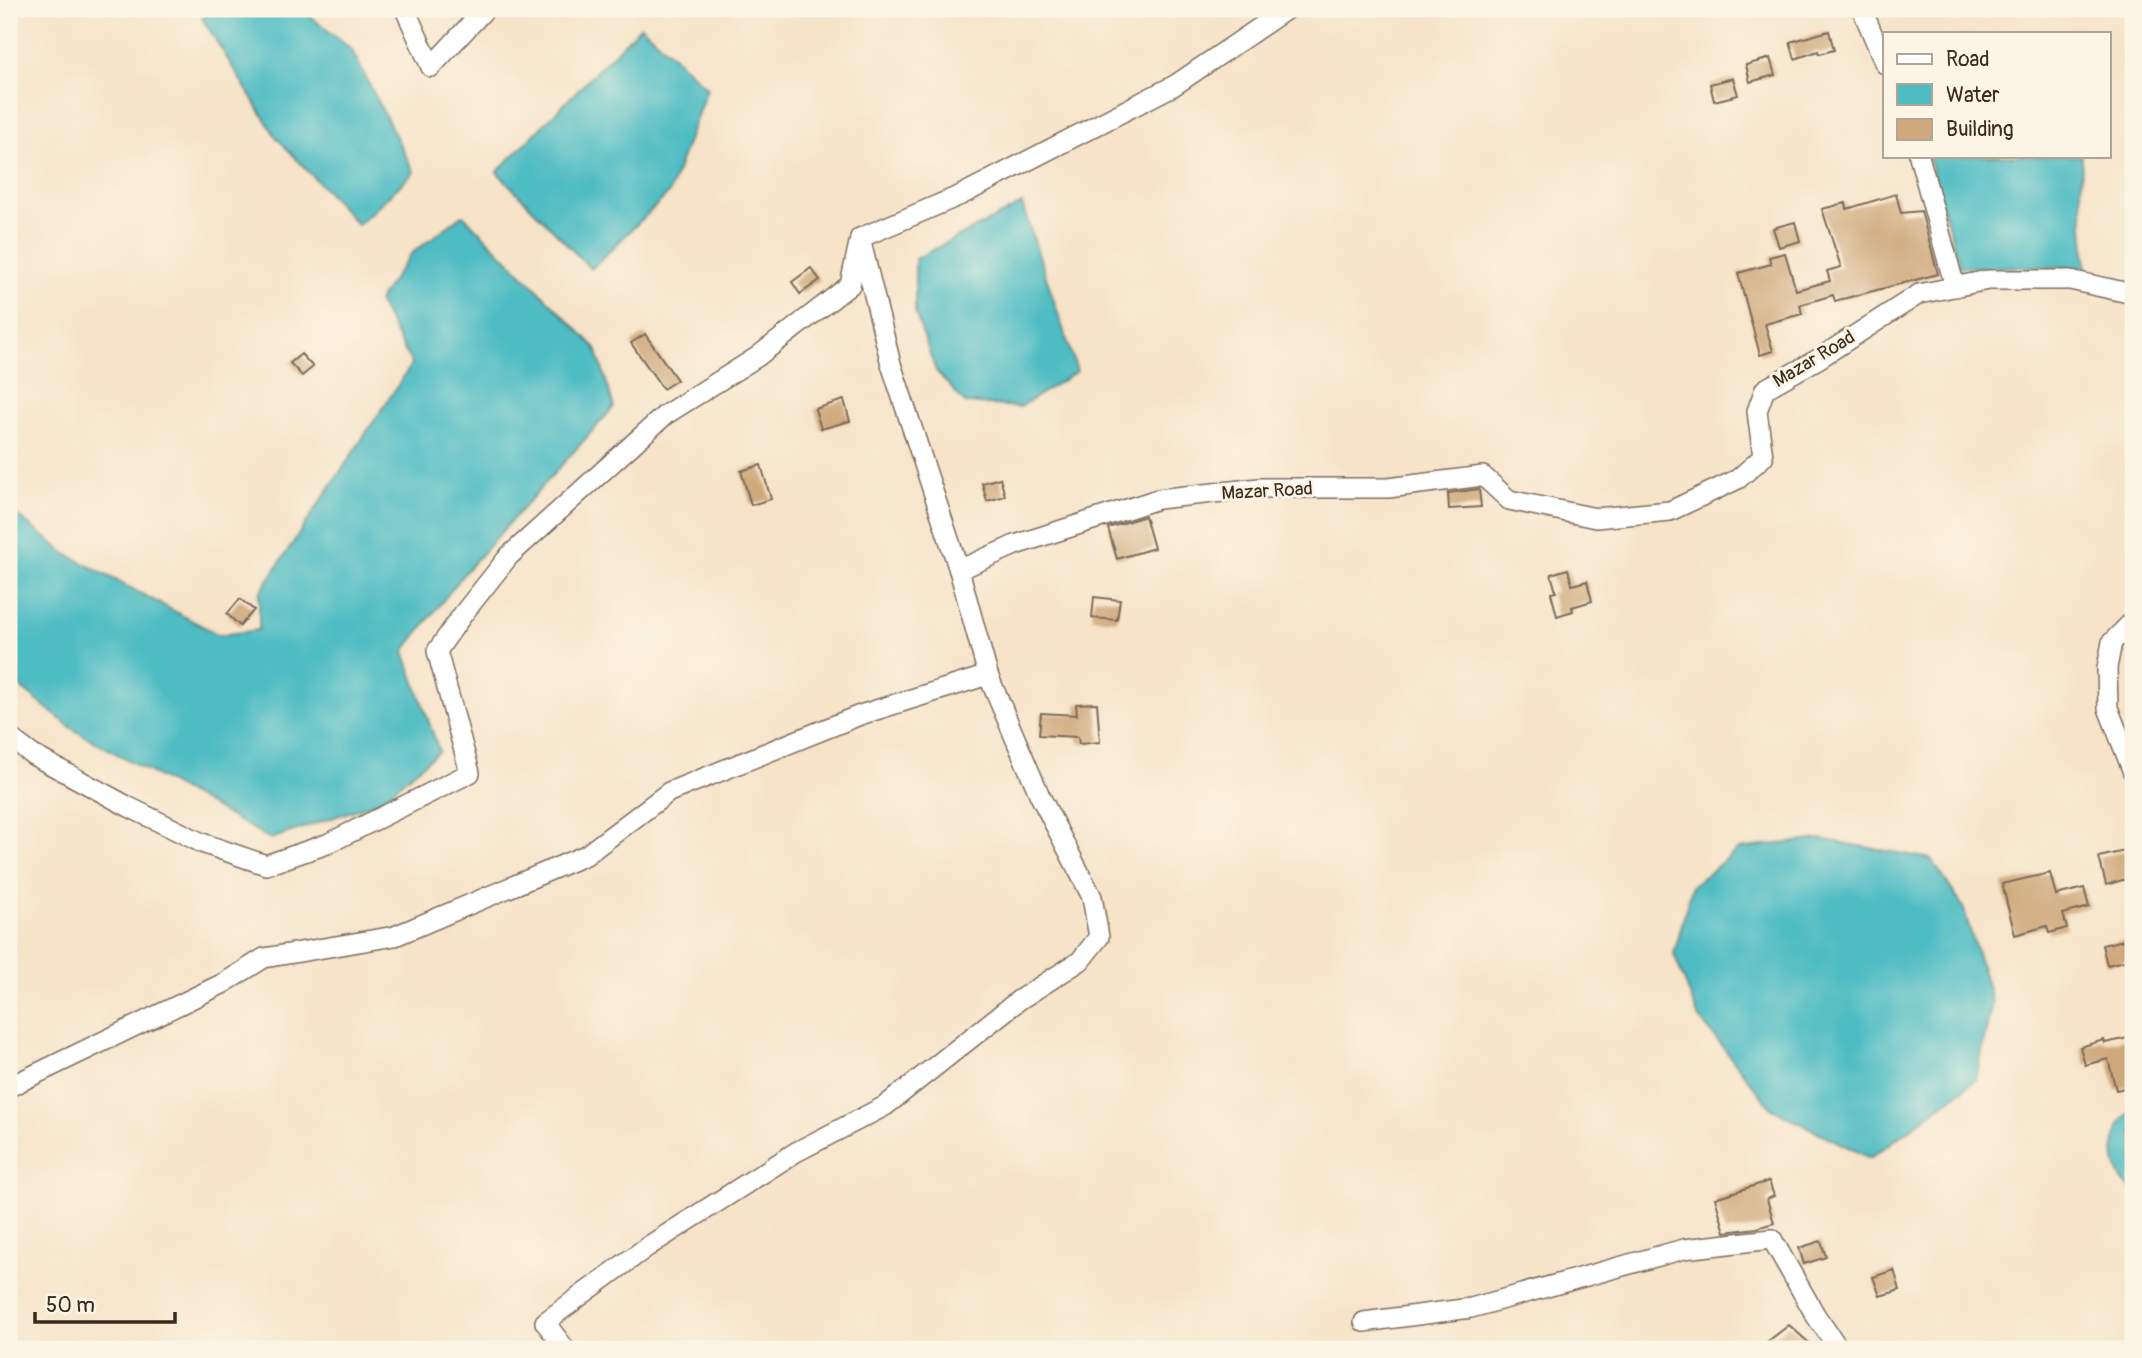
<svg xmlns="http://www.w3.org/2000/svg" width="2142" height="1358" viewBox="0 0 2142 1358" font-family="Pangolin,sans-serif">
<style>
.water{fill:#4dbcc3;stroke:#447370;stroke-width:2}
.building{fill:#cfa97b}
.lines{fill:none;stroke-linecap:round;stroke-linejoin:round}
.street-casing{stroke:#7c6b5a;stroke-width:22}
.street{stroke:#fff;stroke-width:19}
.labels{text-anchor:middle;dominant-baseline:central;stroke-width:6;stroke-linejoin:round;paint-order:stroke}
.street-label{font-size:19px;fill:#3b2a1e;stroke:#fcf5e5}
</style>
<rect width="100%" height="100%" fill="#fcf5e5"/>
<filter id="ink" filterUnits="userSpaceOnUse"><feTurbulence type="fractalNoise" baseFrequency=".0143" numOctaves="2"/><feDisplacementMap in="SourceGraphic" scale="14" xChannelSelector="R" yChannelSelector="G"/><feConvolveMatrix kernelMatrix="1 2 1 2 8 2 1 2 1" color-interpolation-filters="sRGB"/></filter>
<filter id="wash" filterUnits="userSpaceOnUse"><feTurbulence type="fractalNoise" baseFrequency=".00686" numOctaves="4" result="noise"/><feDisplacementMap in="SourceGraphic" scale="28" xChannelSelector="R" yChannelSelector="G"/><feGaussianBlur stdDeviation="1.57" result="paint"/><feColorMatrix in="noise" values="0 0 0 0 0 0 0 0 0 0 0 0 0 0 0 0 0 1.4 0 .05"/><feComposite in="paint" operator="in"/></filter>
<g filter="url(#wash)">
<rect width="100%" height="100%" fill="#f6e3c8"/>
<g class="water">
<path d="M216,9H301L351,49L414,172L358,225L276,137L202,18Z"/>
<path d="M641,26L707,88L669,193L591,269L497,172Z"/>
<path d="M1928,156H2082L2081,196L2086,267H1960Z"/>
<path d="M1022,204L1077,371L1020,407L965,403L936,371L915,312V259Z"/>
<path d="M463,215L596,348L614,407L466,571L404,651L439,751L378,802L271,839L74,730L9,678V509L66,554L219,635L259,630V594L412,364L378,301L411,254Z"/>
<path d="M1820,839L1931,859L1963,907L1992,1002L1976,1080L1870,1158L1772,1109L1698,1016L1674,954L1692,886L1739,849Z"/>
<path d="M2133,1111V1190C2109,1176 2107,1125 2133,1111Z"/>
</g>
<g id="blocks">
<g class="building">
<path d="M1829,31L1834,50L1819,54L1818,51L1795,59L1790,42Z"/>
<path d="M1770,58L1775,75L1750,82L1746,65Z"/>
<path d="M1733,78L1738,95L1714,101L1710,84Z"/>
<path d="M1896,194L1901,213L1921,211L1938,274L1835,301L1833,295L1800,305L1802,314L1765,324L1773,351L1760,355L1738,273L1771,264L1769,257L1785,253L1796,290L1830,281L1827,271L1841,267L1822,209L1846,203L1847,209Z"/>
<path d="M1795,222L1800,241L1779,247L1773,228Z"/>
<path d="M811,268L820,280L800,294L792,282Z"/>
<path d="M645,334L677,380L663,389L631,343Z"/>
<path d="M301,354L313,367L302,376L290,363Z"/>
<path d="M844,400L850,421L821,429L815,409Z"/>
<path d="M761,465L771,499L751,505L741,471Z"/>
<path d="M1000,478L1005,496L987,501L982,483Z"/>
<path d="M1479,489L1481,507L1449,509L1448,493Z"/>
<path d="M1145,516L1154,548L1117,559L1108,528Z"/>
<path d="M1568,569L1572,585L1587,581L1592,601L1572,607L1573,611L1557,616L1551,593L1556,592L1551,574Z"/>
<path d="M1094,597L1120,600L1117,620L1092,618Z"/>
<path d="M240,599L254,610L240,626L227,614Z"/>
<path d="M1097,703L1100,742L1079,744L1078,737L1039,735L1041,713L1077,715L1076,704Z"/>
<path d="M2133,849V877L2106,885L2099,857Z"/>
<path d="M2050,873L2056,895L2084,888L2089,907L2063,914L2067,928L2049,933L2047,926L2015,935L2002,884Z"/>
<path d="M2133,938V959L2107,965L2102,945Z"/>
<path d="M2133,1037V1086L2116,1090L2108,1059L2085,1065L2080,1047L2104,1040L2105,1043Z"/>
<path d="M1769,1181L1774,1196L1767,1199L1774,1223L1757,1228L1725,1232L1715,1198Z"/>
<path d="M1821,1241L1826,1257L1804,1264L1799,1248Z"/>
<path d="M1894,1270L1900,1290L1880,1296L1873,1277Z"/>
<path d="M1789,1325L1816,1349H1758Z"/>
</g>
</g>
</g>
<g filter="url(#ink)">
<use href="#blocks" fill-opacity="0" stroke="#7c6b5a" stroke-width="2"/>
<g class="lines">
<defs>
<g id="street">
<path d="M405,9L431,67L485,9"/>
<path d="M1862,9L1885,64"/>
<path d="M1919,156L1955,287"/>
<path d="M860,238L961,195L1175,85L1287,9"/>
<path d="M959,570L1015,545L1158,499L1259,488H1388L1483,476L1509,500L1596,518L1670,511L1738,479L1763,457L1757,411L1765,389L1818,359L1919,294L1988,280H2070L2133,294"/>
<path d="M2133,621L2112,642L2107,668L2108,708L2133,772"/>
<path d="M9,737L33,755L129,807L202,843L266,865L327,844L470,773L437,651L463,614L509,556L665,415L757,357L850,285L859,243"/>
<path d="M9,1087L224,983L264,958L395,936L586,855L669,792L860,715L988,675"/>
<path d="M1364,1322L1471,1308L1684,1249L1772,1239L1816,1316L1839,1349"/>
<path d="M565,1349L545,1322L647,1247L796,1152L885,1106L1019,1000L1080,961L1099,937L1092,897L1040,796L988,675L959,570L891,364L860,238"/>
</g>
</defs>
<use href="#street" class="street-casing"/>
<use href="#street" class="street"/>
</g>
</g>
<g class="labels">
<g class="street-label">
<text transform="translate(1814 359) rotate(-31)">Mazar Road</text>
<text transform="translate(1267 491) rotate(-3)">Mazar Road</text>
</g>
</g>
<rect width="2142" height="1358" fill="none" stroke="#fcf5e5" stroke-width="35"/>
<rect x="1883" y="32" width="228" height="126" fill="#fcf5e5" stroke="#afa495" stroke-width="2"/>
<rect x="1897" y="54" width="35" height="10" fill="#ffffff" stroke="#afa495" stroke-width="2"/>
<text x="1946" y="66" font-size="21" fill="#3b2a1e">Road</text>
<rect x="1897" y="84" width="35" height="21" fill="#4dbcc3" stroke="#afa495" stroke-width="2"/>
<text x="1946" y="102" font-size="21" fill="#3b2a1e">Water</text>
<rect x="1897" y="119" width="35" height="21" fill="#cfa97b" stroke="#afa495" stroke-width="2"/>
<text x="1946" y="136" font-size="21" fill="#3b2a1e">Building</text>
<path d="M35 1312v10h140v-10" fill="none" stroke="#3b2a1e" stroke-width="3.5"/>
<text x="46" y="1312" font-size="21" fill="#3b2a1e" stroke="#fcf5e5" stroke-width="5" paint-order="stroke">50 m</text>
</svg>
